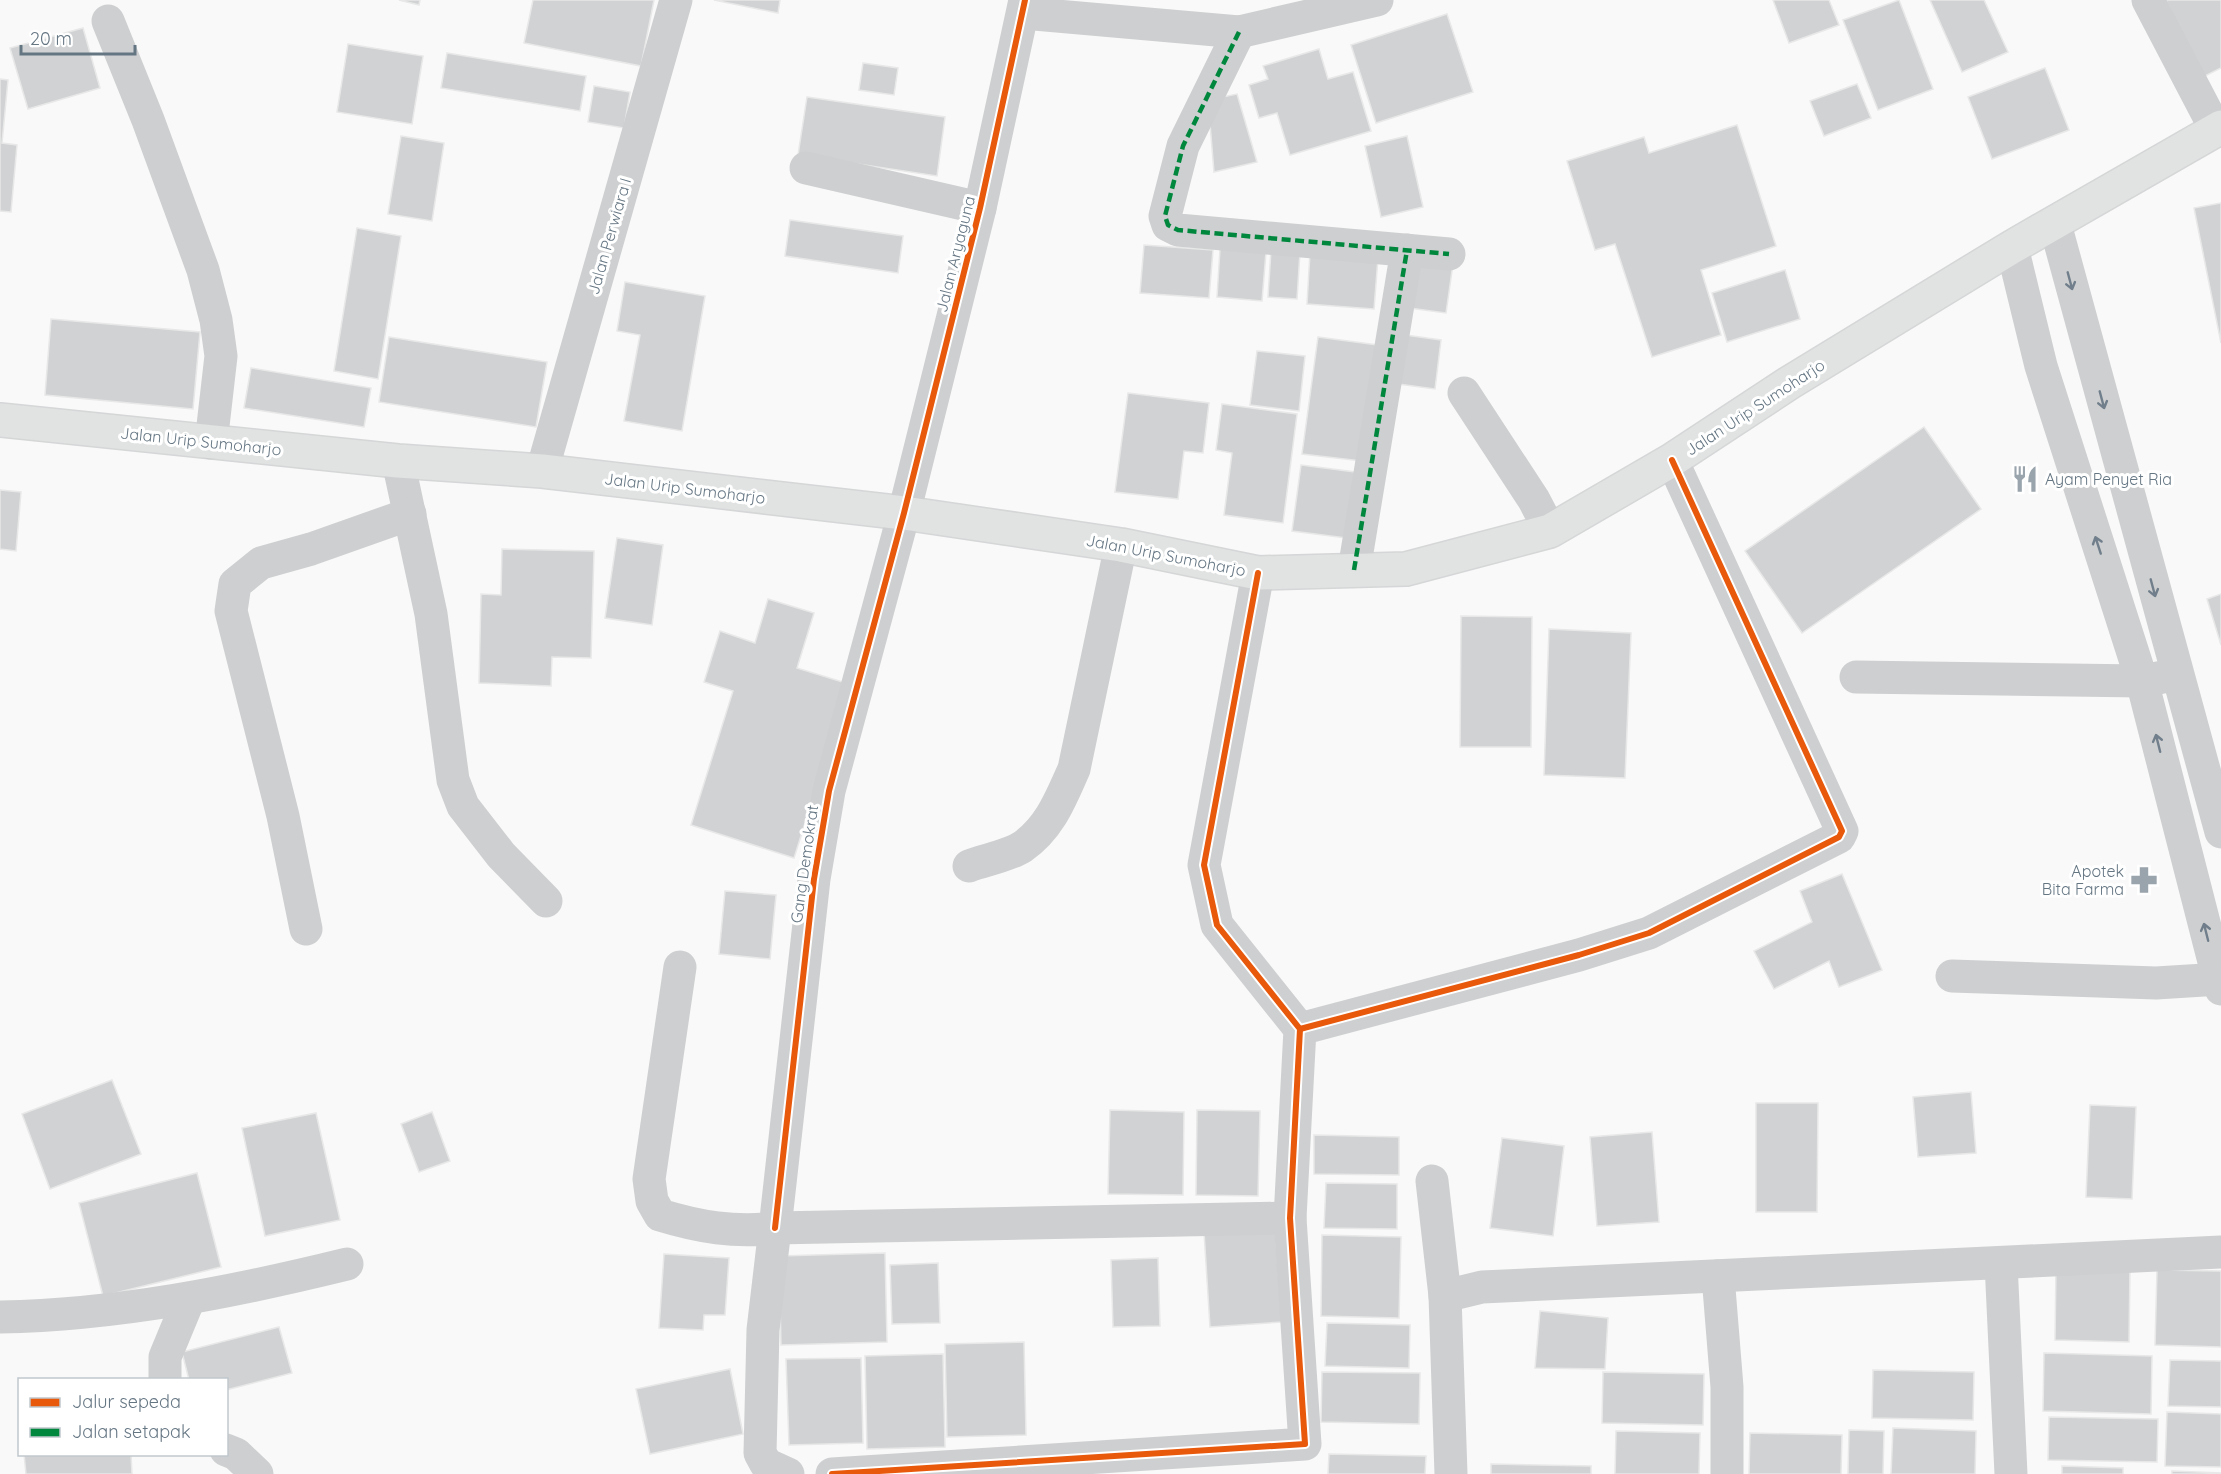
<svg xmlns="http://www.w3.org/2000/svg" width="2221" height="1474" viewBox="0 0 2221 1474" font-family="Quicksand,sans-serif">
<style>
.building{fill:#d0d2d3;stroke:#e8e8e8;stroke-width:1.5}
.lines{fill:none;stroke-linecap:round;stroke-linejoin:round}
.major-casing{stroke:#d5d6d7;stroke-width:36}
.minor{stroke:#cecfd0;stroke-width:33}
.major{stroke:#e1e2e2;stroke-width:33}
.quiet{stroke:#00873e;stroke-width:4.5;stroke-dasharray:9 4.5;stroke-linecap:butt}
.cycleway-casing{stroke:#fff;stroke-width:10}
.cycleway{stroke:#e8590c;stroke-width:6}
.oneway{stroke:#707f8b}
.labels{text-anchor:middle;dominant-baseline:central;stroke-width:6;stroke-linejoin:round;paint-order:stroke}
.street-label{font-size:16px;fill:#657683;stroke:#fff}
.poi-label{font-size:16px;fill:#657683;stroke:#fff;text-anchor:start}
</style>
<rect width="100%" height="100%" fill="#f9f9f9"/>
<g class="building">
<path d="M399,0H420L419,5Z"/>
<path d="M533,0H654L641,66L524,43Z"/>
<path d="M714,0H780L778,13Z"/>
<path d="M1773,0H1829L1839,25L1789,43Z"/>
<path d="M1899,0L1933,89L1878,110L1843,20Z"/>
<path d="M1930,0H1984L2008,52L1962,72Z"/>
<path d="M2166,0H2221V68L2201,78Z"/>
<path d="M1447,14L1473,92L1376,123L1351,45Z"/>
<path d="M83,28L100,88L28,109L10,48Z"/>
<path d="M348,44L423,56L412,124L337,112Z"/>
<path d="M1319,49L1328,79L1353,72L1371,131L1290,155L1277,113L1259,118L1249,85L1268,79L1263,66Z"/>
<path d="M447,53L586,76L580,111L441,88Z"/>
<path d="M863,63L898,68L894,95L859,90Z"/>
<path d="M2045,68L2069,130L1992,159L1968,97Z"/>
<path d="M0,79L8,80L2,143L17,145L11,212L0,211Z"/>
<path d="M1857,84L1871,118L1824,136L1810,101Z"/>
<path d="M594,86L630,92L624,128L588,122Z"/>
<path d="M1237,94L1257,162L1214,172L1208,100Z"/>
<path d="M807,97L945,117L937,176L798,155Z"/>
<path d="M1737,125L1776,246L1701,270L1721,335L1652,357L1615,244L1595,250L1567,161L1644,137L1649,153Z"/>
<path d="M401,136L444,143L432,221L388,214Z"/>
<path d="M1407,136L1423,207L1381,217L1365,146Z"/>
<path d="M2221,203V343L2194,208Z"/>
<path d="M790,220L903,236L898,273L785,256Z"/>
<path d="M357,228L401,236L378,379L334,371Z"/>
<path d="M1144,245L1213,250L1209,298L1140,293Z"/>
<path d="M1220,249L1266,252L1262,301L1217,297Z"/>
<path d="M1271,250L1300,252L1297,299L1268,297Z"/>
<path d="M1310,253L1378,258L1374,309L1307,304Z"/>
<path d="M1409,258L1453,264L1446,313L1402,307Z"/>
<path d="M1785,270L1800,319L1727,342L1712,293Z"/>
<path d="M625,282L705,296L682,431L624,421L640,335L617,331Z"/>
<path d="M51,319L200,332L193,409L45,395Z"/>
<path d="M1398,334L1441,340L1435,389L1391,383Z"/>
<path d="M389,337L547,362L536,427L379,402Z"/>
<path d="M1318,337L1385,346L1370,462L1302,454Z"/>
<path d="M1257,351L1305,356L1299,411L1250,405Z"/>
<path d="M251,368L371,388L364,427L244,408Z"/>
<path d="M1128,393L1209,403L1203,453L1184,451L1178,499L1115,492Z"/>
<path d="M1222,404L1297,414L1283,523L1224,515L1232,453L1216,450Z"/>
<path d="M1924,427L1981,509L1802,633L1745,551Z"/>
<path d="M1301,465L1363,473L1354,539L1292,531Z"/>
<path d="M0,490L21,492L16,551L0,549Z"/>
<path d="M617,538L663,545L652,625L605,618Z"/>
<path d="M502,549L594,551L591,658L552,657L551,686L479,683L481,594L501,595Z"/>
<path d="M2221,594V645L2207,599Z"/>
<path d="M768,599L814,613L797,668L849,684L794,858L691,825L733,691L704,682L720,631L755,643Z"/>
<path d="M1461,616L1532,617L1531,747H1460Z"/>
<path d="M1549,629L1631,633L1625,778L1544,775Z"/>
<path d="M1842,874L1882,970L1839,987L1829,961L1774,989L1754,951L1812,922L1800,891Z"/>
<path d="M725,891L776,895L770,959L719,954Z"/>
<path d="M112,1080L141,1154L50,1189L22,1114Z"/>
<path d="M1971,1092L1976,1153L1918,1157L1913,1097Z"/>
<path d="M1756,1103H1818L1817,1212H1756Z"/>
<path d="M2090,1105L2136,1107L2132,1199L2086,1197Z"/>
<path d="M1110,1110L1184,1112L1183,1195L1108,1194Z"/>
<path d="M1197,1110L1260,1111L1258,1196L1196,1195Z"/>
<path d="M432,1112L450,1161L419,1172L401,1124Z"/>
<path d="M316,1113L340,1220L265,1236L242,1128Z"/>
<path d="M1652,1132L1659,1222L1597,1226L1590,1137Z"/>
<path d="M1314,1135L1399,1137V1175L1314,1174Z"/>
<path d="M1502,1138L1564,1146L1553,1236L1490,1228Z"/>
<path d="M197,1173L221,1267L103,1296L79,1203Z"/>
<path d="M1326,1183L1397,1184V1229L1324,1228Z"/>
<path d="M1275,1227L1282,1322L1210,1327L1204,1232Z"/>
<path d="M1322,1235L1401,1237L1399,1318L1321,1316Z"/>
<path d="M885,1253L887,1342L781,1345L779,1256Z"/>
<path d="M664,1254L729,1258L725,1315H704L703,1330L659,1328Z"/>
<path d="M1158,1258L1160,1326L1113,1327L1111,1260Z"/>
<path d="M938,1263L940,1323L892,1324L890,1265Z"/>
<path d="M2056,1267L2130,1268L2129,1342L2055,1340Z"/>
<path d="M2157,1270L2221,1271V1347L2155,1345Z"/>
<path d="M1540,1311L1608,1318L1605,1369L1535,1368Z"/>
<path d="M1327,1323L1410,1325L1409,1368L1325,1366Z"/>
<path d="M279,1327L292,1373L226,1390V1380H189L182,1352Z"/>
<path d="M1024,1342L1026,1435L947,1437L945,1344Z"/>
<path d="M2044,1353L2152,1356L2151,1414L2043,1411Z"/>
<path d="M943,1354L945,1447L867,1449L865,1356Z"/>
<path d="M861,1358L863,1443L789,1445L786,1359Z"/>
<path d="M2170,1360L2221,1361V1407L2168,1406Z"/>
<path d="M730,1369L743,1434L650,1454L636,1389Z"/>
<path d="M1873,1370L1974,1372L1973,1420L1872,1418Z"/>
<path d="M1322,1372L1420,1373L1419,1424L1321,1422Z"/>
<path d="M1603,1372L1704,1374L1703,1425L1602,1423Z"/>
<path d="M2167,1412L2221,1414V1467L2165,1466Z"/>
<path d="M2049,1417L2158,1419L2157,1462L2048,1460Z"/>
<path d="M1893,1428L1976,1431L1975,1474H1891Z"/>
<path d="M1849,1430L1884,1431L1883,1474H1848Z"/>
<path d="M1616,1431L1700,1433L1699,1474H1615Z"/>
<path d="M1750,1433L1842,1435L1841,1474H1749Z"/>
<path d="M24,1454H131L132,1474H26Z"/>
<path d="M1329,1454L1426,1456L1425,1474H1328Z"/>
<path d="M1491,1464L1591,1466V1474H1491Z"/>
<path d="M2062,1466L2123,1468V1474H2062Z"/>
<path d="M2172,1471L2221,1473V1474H2172Z"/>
</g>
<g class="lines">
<defs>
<path id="major" d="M0,420L398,461L542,471L904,513L1121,545L1258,573L1406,569L1550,531L1672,460L1789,383L2012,247L2221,127"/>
</defs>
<use href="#major" class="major-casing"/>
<g class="minor">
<path d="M2148,0L2216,130"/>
<path d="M1023,13L1239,32L1377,0"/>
<path d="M108,21L148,120L203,270L216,320L221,356L211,443"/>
<path d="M1239,32L1183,146L1165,216L1168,225L1178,230L1449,254"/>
<path d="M806,168L980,208"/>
<path d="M2055,224L2221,832"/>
<path d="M2012,247L2041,366L2142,681L2221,989"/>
<path d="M1464,393L1534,500L1550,531"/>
<path d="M398,461L431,614L453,780L463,806L501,855L546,901"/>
<path d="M542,471L676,0"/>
<path d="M1354,570L1407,250"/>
<path d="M1856,677L2142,681L2163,677"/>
<path d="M969,866C985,860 1008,856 1022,847C1050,828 1061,798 1074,769L1121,545"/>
<path d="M306,929L283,816L231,611L235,584L261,563L311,549L410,514"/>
<path d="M680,967L649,1179L652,1201L660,1215C699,1227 735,1233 775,1228L814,879L829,791L904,513L980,208L1025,0"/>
<path d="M1952,976L2156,983L2221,979"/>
<path d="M1300,1029L1579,955L1649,933L1839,837L1842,831L1672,460"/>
<path d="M1432,1181L1445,1296L1451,1474"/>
<path d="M2001,1263L2011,1474"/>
<path d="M1718,1276L1727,1387V1474"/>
<path d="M1445,1296L1482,1287L2221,1252"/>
<path d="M0,1317C117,1315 233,1292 347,1264"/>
<path d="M165,1380V1357L189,1299"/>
<path d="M226,1450L236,1454L257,1474"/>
<path d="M788,1474L766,1464L760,1453L763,1330L775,1228L1290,1218"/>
<path d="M832,1474L1305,1444L1290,1218L1300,1029L1217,925L1204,865L1258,573"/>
</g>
<use href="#major" class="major"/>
<g class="quiet">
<path d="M1239,32L1183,146L1165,216L1168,225L1178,230L1449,254"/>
<path d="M1354,570L1407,250"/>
</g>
<defs>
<g id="cycleway">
<path d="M1300,1029L1579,955L1649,933L1839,837L1842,831L1672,460"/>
<path d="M775,1228L814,879L829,791L904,513L980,208L1025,0"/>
<path d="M832,1474L1305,1444L1290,1218L1300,1029L1217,925L1204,865L1258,573"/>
</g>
</defs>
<use href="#cycleway" class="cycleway-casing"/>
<use href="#cycleway" class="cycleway"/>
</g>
<defs><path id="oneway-shaft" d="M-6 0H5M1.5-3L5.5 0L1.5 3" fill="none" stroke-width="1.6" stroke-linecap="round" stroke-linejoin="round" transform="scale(1.5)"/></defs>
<g class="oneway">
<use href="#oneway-shaft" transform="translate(2070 281) rotate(75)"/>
<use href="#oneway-shaft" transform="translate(2102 400) rotate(75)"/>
<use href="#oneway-shaft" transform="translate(2098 545) rotate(-108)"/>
<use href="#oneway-shaft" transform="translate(2153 588) rotate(75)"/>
<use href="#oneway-shaft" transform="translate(2158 743) rotate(-104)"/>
<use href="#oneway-shaft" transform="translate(2206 932) rotate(-104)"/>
</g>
<defs>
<symbol id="restaurant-bare" viewBox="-9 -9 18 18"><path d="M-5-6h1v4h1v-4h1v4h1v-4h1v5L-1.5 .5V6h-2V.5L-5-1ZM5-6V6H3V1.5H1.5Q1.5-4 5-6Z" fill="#99a4ac" stroke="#fff" stroke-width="2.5" paint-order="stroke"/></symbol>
<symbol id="pharmacy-bare" viewBox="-9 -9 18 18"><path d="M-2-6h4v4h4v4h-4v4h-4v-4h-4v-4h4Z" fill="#99a4ac" stroke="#fff" stroke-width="2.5" paint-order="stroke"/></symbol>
</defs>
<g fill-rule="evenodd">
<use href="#restaurant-bare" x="2006" y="460" width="38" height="38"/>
<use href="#pharmacy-bare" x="2125" y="861" width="38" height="38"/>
</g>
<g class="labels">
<g class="street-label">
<text transform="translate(609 236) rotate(-74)">Jalan Perwiara I</text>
<text transform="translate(955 254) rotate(-76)">Jalan Aryaguna</text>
<text transform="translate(1755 407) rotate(-33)">Jalan Urip Sumoharjo</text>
<text transform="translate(201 441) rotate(6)">Jalan Urip Sumoharjo</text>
<text transform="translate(685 488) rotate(7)">Jalan Urip Sumoharjo</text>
<text transform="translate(1166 555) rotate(11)">Jalan Urip Sumoharjo</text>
<text transform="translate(804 864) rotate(-82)">Gang Demokrat</text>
</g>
<g class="poi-label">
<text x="2045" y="479">Ayam Penyet Ria</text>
<text x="2124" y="871" text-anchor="end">Apotek<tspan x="2124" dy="18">Bita Farma</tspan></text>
</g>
</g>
<rect x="18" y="1378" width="210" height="78" fill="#ffffff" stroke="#c1c8cd" stroke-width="1.5"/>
<rect x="30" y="1398" width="30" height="9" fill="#e8590c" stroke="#c1c8cd" stroke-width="1.5"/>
<text x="72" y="1408" font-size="18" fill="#657683">Jalur sepeda</text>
<rect x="30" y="1428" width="30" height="9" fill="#00873e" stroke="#c1c8cd" stroke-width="1.5"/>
<text x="72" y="1438" font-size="18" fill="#657683">Jalan setapak</text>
<path d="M21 45v9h114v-9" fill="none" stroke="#657683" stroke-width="3"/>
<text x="30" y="45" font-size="18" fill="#657683" stroke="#ffffff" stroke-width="4.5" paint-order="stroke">20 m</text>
</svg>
